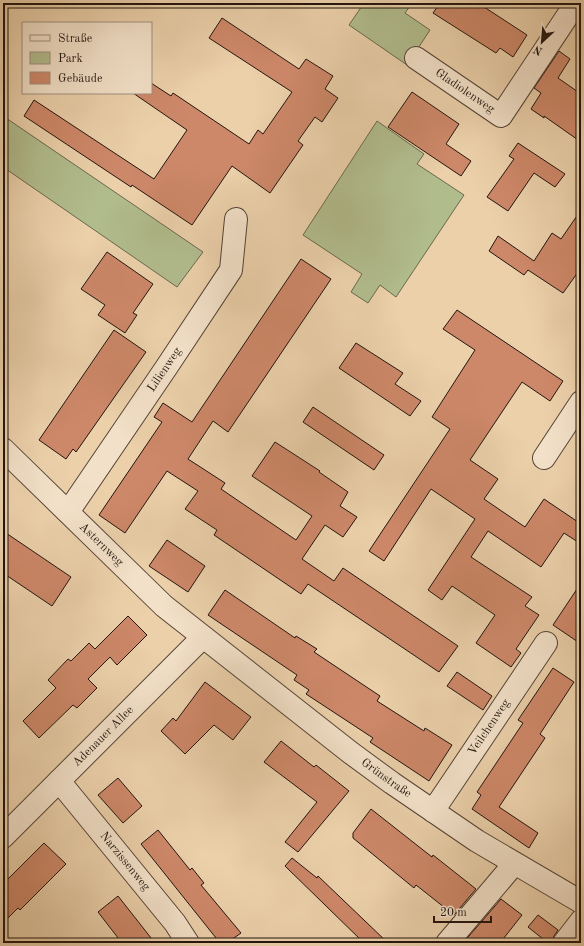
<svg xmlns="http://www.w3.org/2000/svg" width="584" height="946" viewBox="0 0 584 946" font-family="'Old Standard TT',serif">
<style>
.green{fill:#b1bc8d;stroke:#6a684e}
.building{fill:#cd8869;stroke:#23150f}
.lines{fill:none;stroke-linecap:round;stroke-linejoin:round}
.minor-casing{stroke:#554436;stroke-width:24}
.minor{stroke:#f2e0c8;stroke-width:22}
.labels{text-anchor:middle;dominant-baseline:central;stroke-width:3;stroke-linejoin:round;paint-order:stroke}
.street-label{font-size:12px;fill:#23150f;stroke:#f2e0c8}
</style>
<rect width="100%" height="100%" fill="#ebd0aa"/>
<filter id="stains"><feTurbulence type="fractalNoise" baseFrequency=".005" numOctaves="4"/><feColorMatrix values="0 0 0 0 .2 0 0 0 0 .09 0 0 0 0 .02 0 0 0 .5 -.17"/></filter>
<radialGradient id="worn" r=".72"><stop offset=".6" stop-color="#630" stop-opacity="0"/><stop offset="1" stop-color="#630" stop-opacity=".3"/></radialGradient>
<g class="green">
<path d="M364,3H412L405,13L430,30L407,65L349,25Z"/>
<path d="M3,116L203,252L177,287L3,167Z"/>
<path d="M377,121L424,154L417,164L464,195L396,297L380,285L368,303L351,292L362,274L303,235Z"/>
</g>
<g class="building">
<path d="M440,3H478L527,35L513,57L500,48L496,53L433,13Z"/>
<path d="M222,18L299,69L306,59L333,76L325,89L338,98L322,122L315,117L298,141L303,145L270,193L232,166L192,225L132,185L131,187L24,116L34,100L154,179L187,130L133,93H151V83L171,96L173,93L249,144L258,130L263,134L292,92L209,38Z"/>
<path d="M559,51L570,59L558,78L581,94V142L544,116V118L531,109L541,93L534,88Z"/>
<path d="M412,92L459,124L446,144L471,161L461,176L388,127Z"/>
<path d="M518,143L565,174L555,187L534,173L508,211L487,197L514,159L509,156Z"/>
<path d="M581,210V268L563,293L528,270L524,275L489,251L498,236L534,261L552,233L561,239Z"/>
<path d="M107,252L153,284L133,313L137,315L125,333L98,315L105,305L81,289Z"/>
<path d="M301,259L331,279L228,432L213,421L188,459L225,483L221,489L296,540L312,516L252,476L275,442L320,471L319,472L348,492L340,506L357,517L343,537L325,525L302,559L334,581L343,568L458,646L439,672L308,584L301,594L214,535L217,530L185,509L198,491L167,471L125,533L99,515L162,422L154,417L163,403L192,422Z"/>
<path d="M457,310L563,381L550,401L522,382L470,460L498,479L484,499L525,527L544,499L581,524V544L564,533L541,567L488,531L471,557L532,597L525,606L539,615L516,649L521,653L511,667L476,643L495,615L452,586L442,600L428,590L475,519L431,489L384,561L369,551L450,429L432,417L475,350L443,329Z"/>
<path d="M114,330L146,352L76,452L73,449L66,459L39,440Z"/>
<path d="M356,343L403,373L395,384L421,401L410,416L339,368Z"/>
<path d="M313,407L384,455L374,470L303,422Z"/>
<path d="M3,531L71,577L52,606L3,573Z"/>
<path d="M167,540L205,566L188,592L149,566Z"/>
<path d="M581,583V644L553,625Z"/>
<path d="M225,590L295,638L296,636L317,649L314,652L380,696L377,701L424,731L425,728L452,745L429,781L370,742L373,738L306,694L309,690L294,680L297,675L208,615Z"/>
<path d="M128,616L147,635L117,665L110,657L88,679L97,688L77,708L73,705L39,738L23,721L56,688L48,680L68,659L71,661L89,643L95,649Z"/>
<path d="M553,668L574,682L540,734L545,738L499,807L538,833L529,848L472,809L481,795L477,792L523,723L518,720Z"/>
<path d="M457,672L492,696L483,710L447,686Z"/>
<path d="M205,682L251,717L233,740L214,725L185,754L161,731L173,718L176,721Z"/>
<path d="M281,741L314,767L316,765L349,791L298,852L285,842L317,802L264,762Z"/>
<path d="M118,778L142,806L123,823L98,795Z"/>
<path d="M371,809L432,857L433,855L476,889L454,915L416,885L414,888L353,838V833Z"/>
<path d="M158,830L190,870L192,868L204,883L201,885L241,933L227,943H220L141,844Z"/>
<path d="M44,843L66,864L20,910L18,908L3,923V884Z"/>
<path d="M292,858L317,878L318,876L388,943H364L285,866Z"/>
<path d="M118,896L155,943H122L98,912Z"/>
<path d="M501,899L522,915L500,943H463Z"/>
<path d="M538,915L558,930L554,936L552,943H548L528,927Z"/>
</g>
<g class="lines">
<defs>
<g id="minor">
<path id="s1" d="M416,58L501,116L576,3"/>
<path id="s2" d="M3,449L164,606L351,753L392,783L477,841L581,902"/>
<path d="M544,458L581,402"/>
<path id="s3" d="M68,512L166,368L231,270L236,219"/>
<path id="s4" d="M59,781L175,923L188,943"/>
<path id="s5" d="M433,811L546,643"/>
<path id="s6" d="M3,837L203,637"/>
<path d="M447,943L514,864"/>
<path d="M564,943L581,921"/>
</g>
</defs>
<use href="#minor" class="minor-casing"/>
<use href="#minor" class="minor"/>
</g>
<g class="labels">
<g class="street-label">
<text stroke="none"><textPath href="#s1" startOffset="59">Gladiolenweg</textPath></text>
<text stroke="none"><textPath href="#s3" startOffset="172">Lilienweg</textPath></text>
<text stroke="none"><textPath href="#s2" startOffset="137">Asternweg</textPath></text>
<text stroke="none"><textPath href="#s5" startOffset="101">Veilchenweg</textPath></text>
<text stroke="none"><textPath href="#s6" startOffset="142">Adenauer Allee</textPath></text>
<text stroke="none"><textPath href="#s2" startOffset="506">Grünstraße</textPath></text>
<text stroke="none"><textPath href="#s4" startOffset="104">Narzissenweg</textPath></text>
</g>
</g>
<rect width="584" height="946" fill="none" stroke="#ebd0aa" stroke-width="16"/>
<rect x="4" y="4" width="576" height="938" fill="none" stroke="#23150f" stroke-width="2"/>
<rect x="8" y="8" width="568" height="930" fill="none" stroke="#23150f"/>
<rect x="22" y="22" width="130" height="72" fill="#f2e0c8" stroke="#9f8f7e"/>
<rect x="30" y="35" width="20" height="6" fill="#f2e0c8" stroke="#9f8f7e"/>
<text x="58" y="42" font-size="12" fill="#23150f">Straße</text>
<rect x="30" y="52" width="20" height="12" fill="#b1bc8d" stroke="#9f8f7e"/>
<text x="58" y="62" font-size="12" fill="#23150f">Park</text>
<rect x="30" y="72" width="20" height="12" fill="#cd8869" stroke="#9f8f7e"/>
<text x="58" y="82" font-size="12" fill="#23150f">Gebäude</text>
<g transform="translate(542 42) rotate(206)" stroke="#f2e0c8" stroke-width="3" paint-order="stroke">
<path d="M0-3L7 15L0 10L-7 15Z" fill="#23150f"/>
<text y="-6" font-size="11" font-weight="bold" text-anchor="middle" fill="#23150f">N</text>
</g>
<path d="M434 916v6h57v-6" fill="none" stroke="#23150f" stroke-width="2"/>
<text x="440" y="916" font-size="12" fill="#23150f" stroke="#f2e0c8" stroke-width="3" paint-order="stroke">20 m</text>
<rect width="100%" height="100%" filter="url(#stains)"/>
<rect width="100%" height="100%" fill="url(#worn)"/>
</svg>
